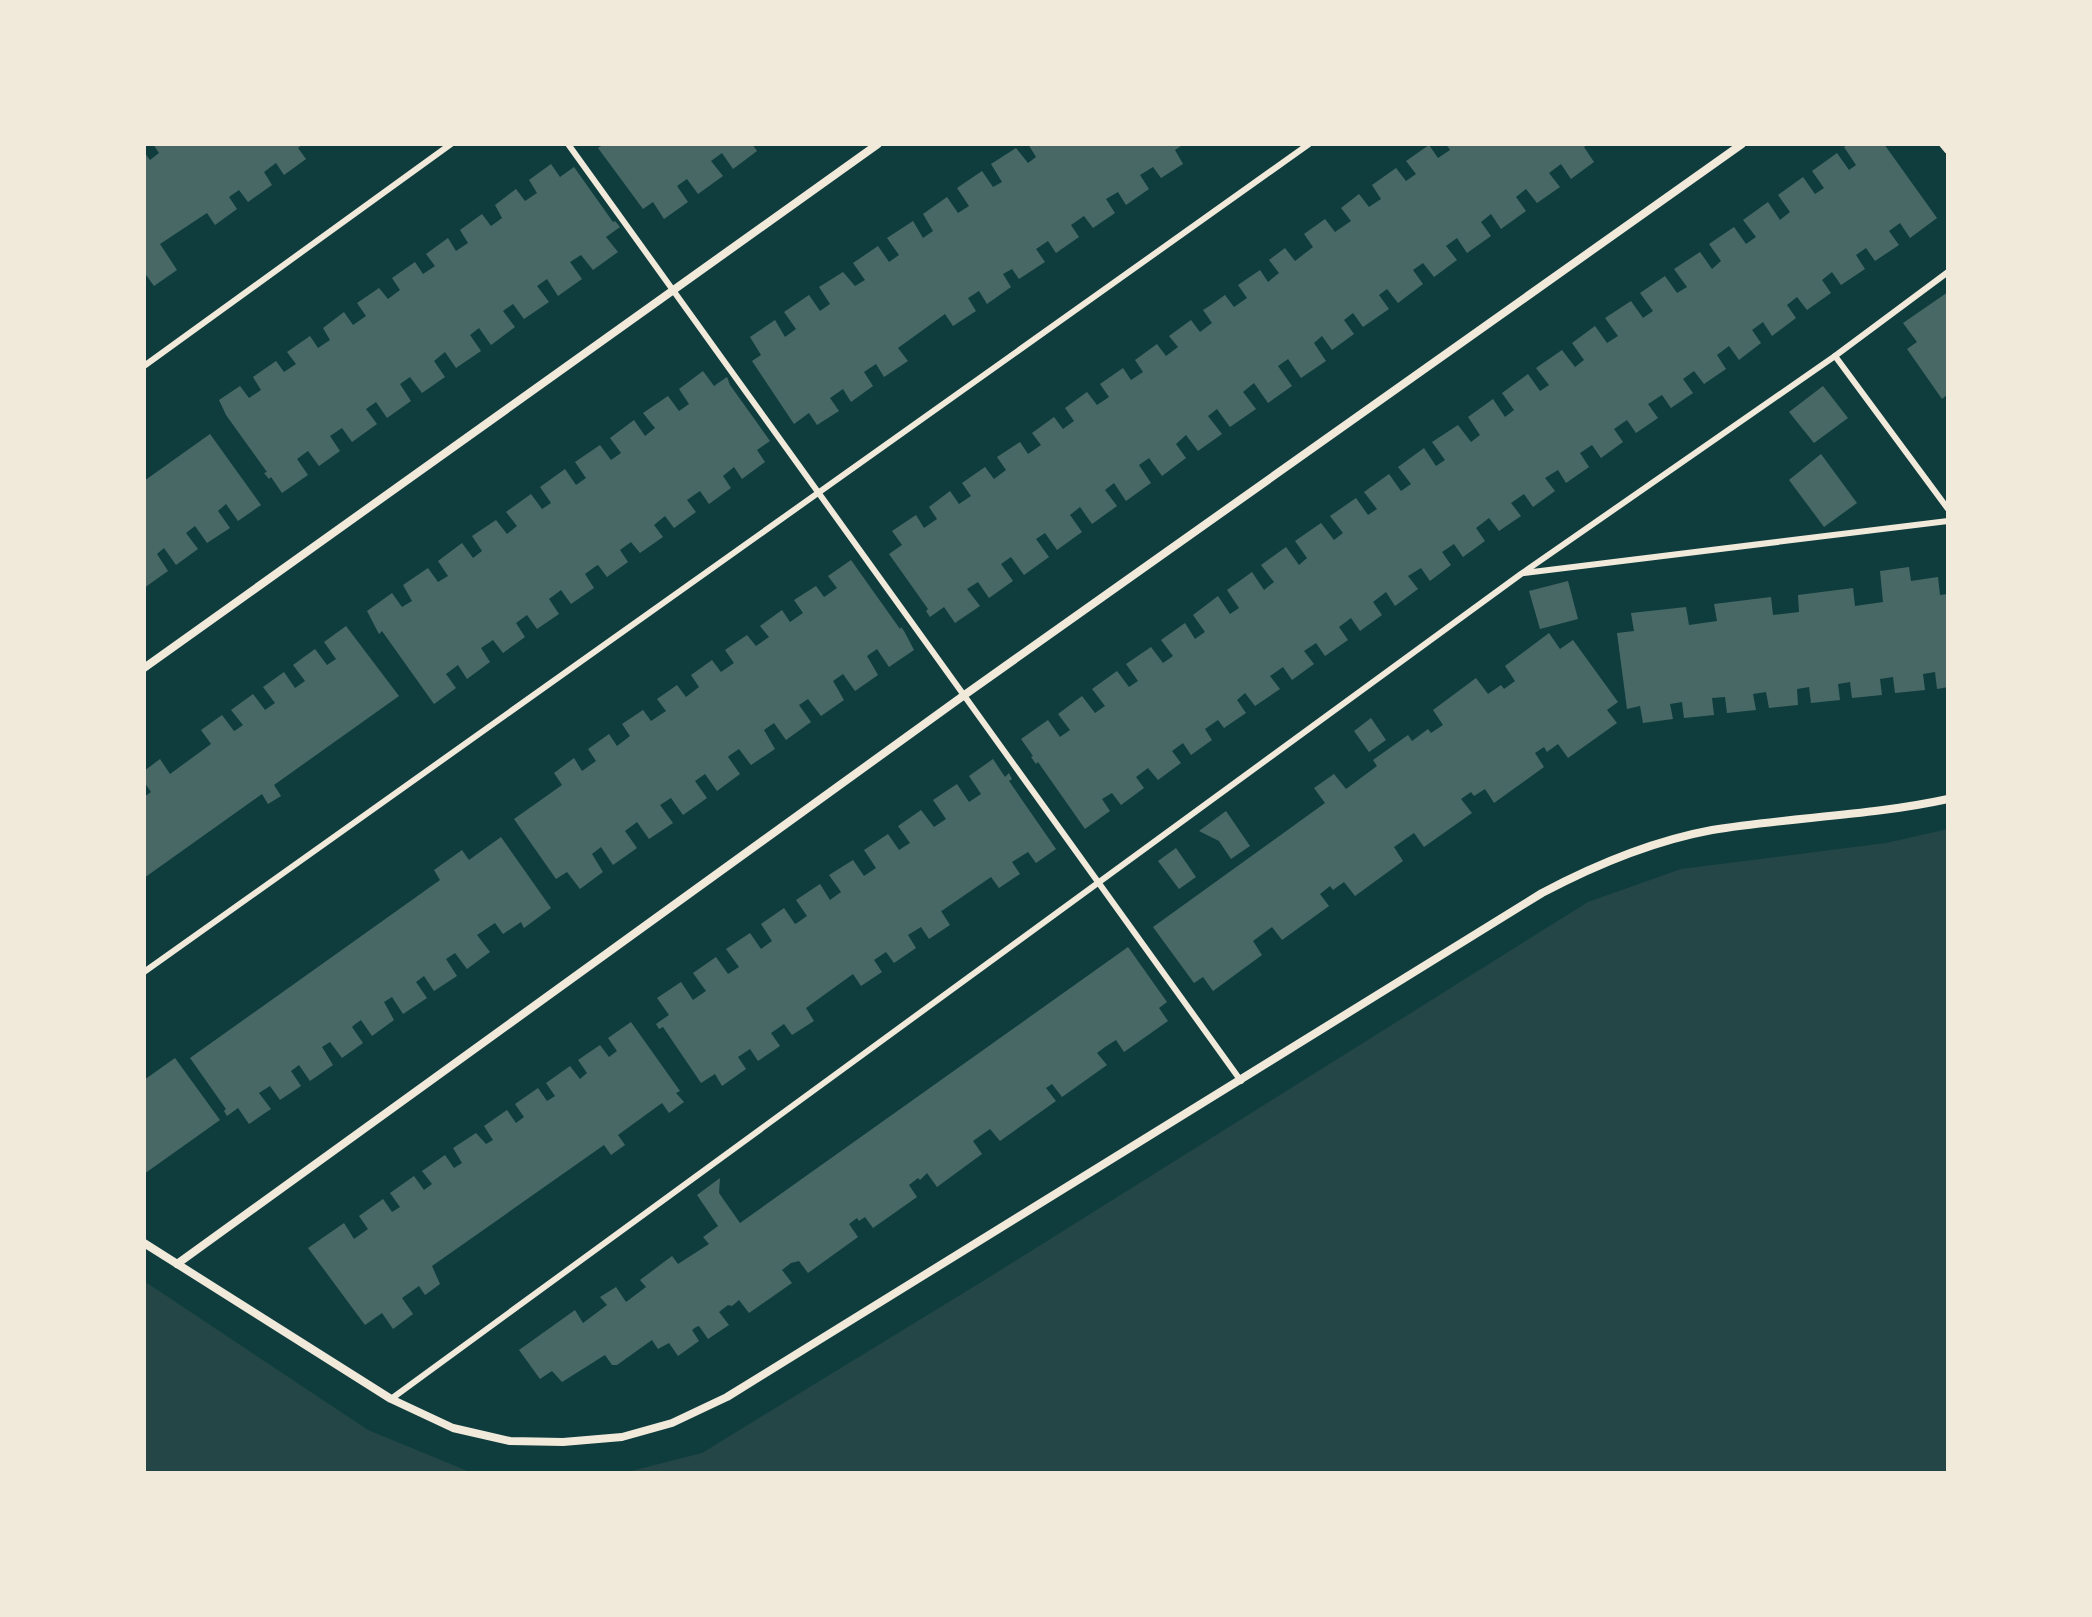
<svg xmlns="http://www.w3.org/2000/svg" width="2092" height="1617" viewBox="0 0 2092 1617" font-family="'Exo 2',sans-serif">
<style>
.green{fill:#244646}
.building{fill:#486865}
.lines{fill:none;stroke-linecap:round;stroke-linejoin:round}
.service{stroke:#f1e9da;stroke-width:6}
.minor{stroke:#f1e9da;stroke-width:8}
</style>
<rect width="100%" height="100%" fill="#0f3d3e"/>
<g class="green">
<path d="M1948,829V1473H623L702,1453L988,1278L1588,902L1681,869L1886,843Z"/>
<path d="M144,1281L368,1430L470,1472L478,1473H144Z"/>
</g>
<g class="building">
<path d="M153,144H303L298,148L306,159L284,175L276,163L264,172L272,185L248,202L239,190L229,197L237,209L215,225L207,213L160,244L177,270L154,286L146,275L144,276V152L150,160L159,153Z"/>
<path d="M604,144H752L757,151L733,169L722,153L711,161L723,176L698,194L687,179L677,186L688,202L664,219L653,202L643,209L598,148Z"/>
<path d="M1028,144H1184L1175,150L1183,164L1161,178L1153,167L1140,175L1149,189L1126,205L1118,192L1106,199L1115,213L1093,228L1084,216L1071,225L1079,237L1056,253L1048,241L1036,249L1045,262L1019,279L1012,269L1003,274L1011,287L987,304L979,291L968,298L976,311L953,326L945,314L898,348L908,361L884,377L876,364L864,372L873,386L851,402L843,389L830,398L839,411L817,425L809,413L794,424L752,361L761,355L750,337L775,320L785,337L796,329L784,312L809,295L820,311L830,304L819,287L843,272L855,286L865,280L853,263L878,246L889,262L899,255L887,238L913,221L923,238L933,231L923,214L947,197L958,213L969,206L957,188L982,171L993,187L1002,182L991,164L1016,148L1028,163L1036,157Z"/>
<path d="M1446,144H1588L1584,147L1594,162L1571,179L1561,164L1549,173L1560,187L1537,203L1526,189L1516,197L1526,211L1501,229L1491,214L1481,222L1491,236L1467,253L1457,238L1446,246L1457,260L1434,277L1423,263L1413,270L1423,284L1398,303L1387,289L1379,295L1389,309L1363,327L1353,313L1344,320L1354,334L1332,350L1322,336L1314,343L1326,361L1301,378L1288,359L1278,366L1292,386L1268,403L1254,383L1243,392L1256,409L1230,427L1217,409L1208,416L1222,434L1198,451L1186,435L1176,444L1186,458L1162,476L1149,458L1139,465L1151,483L1126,501L1114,483L1105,490L1117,506L1092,524L1080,507L1070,515L1082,532L1057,550L1045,533L1036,539L1049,557L1024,575L1011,557L1001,564L1013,581L989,598L978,582L967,589L980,606L955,623L944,607L930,617L926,611L928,609L889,554L902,545L892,531L916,515L924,528L937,519L929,507L950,491L959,504L971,496L962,483L985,467L994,479L1006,470L997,457L1020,442L1028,454L1041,445L1032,433L1054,417L1063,429L1074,421L1065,408L1087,392L1097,405L1109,397L1100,384L1123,368L1131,380L1143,372L1135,360L1157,344L1166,356L1178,347L1169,336L1191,320L1200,332L1212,323L1203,310L1211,305L1225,295L1234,307L1247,298L1238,285L1260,270L1268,282L1279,273L1269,260L1285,248L1295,261L1313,247L1304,234L1325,219L1335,232L1351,221L1341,208L1359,194L1369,207L1381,199L1372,185L1396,168L1406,181L1416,174L1406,161L1429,145L1438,158L1450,150Z"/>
<path d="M1849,144H1884L1937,218L1910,238L1900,223L1889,231L1899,245L1875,261L1866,248L1856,255L1865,269L1841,285L1832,272L1822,280L1831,293L1807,310L1797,297L1787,305L1796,318L1772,336L1763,322L1752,330L1761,343L1739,360L1729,346L1717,355L1726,369L1704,384L1694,371L1683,379L1693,393L1671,408L1662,395L1648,404L1658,418L1636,433L1627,420L1614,429L1623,442L1601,458L1592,445L1580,453L1589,467L1566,483L1558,470L1545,478L1555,491L1533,507L1524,494L1511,503L1521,516L1499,531L1489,518L1476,528L1485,541L1463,557L1454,544L1442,552L1451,565L1430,581L1421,568L1408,576L1418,589L1395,606L1386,592L1373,602L1382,615L1360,631L1351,618L1339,627L1348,640L1325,656L1316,643L1304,651L1314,664L1292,680L1283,667L1270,676L1280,689L1255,706L1245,693L1237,700L1246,713L1224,728L1218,720L1205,729L1212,740L1191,755L1183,743L1172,751L1181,763L1158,780L1148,768L1136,777L1144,788L1121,805L1112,793L1102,799L1110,811L1085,829L1038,762L1036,764L1031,757L1033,756L1021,739L1048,720L1060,737L1070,730L1058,714L1082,696L1095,713L1105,706L1092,689L1117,671L1129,687L1138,681L1126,664L1151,647L1163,663L1173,656L1161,640L1185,623L1195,639L1202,634L1205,632L1193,615L1218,596L1230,614L1239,608L1227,590L1252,572L1264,590L1274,582L1261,565L1286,547L1299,565L1307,558L1295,541L1321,523L1334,540L1343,533L1330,516L1356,498L1368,515L1377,509L1364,492L1389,474L1401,491L1411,484L1398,467L1424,448L1436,466L1445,460L1432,442L1458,425L1471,442L1480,435L1468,417L1493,399L1505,417L1514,410L1502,393L1528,374L1540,391L1549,385L1536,368L1562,350L1575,367L1584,360L1572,343L1595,326L1607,343L1618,336L1605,318L1631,301L1643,318L1653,311L1640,293L1665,276L1677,293L1687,287L1674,269L1700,252L1712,269L1721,261L1709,244L1734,227L1746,244L1756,237L1743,220L1768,202L1780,220L1790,212L1778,195L1803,177L1815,194L1824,188L1812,171L1837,153L1849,170L1856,165L1844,147Z"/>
<path d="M551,164L560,177L574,167L613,222L615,221L620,227L606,237L618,252L593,270L581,255L570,262L582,279L558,296L547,279L537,286L549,302L524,319L513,304L503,311L515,327L491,345L479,328L470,335L481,351L456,368L445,352L434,361L445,377L422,393L410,377L400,384L411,401L387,418L376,402L366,409L377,424L352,442L342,428L330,436L340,451L319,466L308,451L297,459L308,475L282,493L271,477L269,479L264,473L267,472L226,415L219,400L240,386L249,398L261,390L253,377L276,361L284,372L296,364L287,352L310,336L318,348L330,340L323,328L344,312L353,325L366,316L357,303L379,288L388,299L400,290L392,278L415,262L423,274L435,266L426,254L448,238L456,251L468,243L460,230L482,214L491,226L502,218L495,205L516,189L525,201L537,193L529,180Z"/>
<path d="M1948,292V394L1942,399L1907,349L1917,342L1903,323Z"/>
<path d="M703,371L714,386L727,377L730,385L770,441L757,450L765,462L742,479L734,467L723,476L731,488L709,504L700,491L687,500L696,512L674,528L665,516L654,525L663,537L640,553L631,542L620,550L628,562L607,577L598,565L596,566L585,574L594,588L571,604L561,590L549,599L559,614L537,629L527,615L516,623L525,637L503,653L493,640L481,648L490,662L467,679L458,665L446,674L456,688L434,704L382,631L379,634L367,611L392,593L402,607L412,601L403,585L428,568L438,582L448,576L438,561L462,543L473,558L482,551L472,536L496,520L507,534L517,526L506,512L531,494L542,509L551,503L540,487L565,469L576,485L586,478L575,462L600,445L611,460L621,453L610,438L634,420L645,436L655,428L643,413L668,396L679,411L689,404L679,389Z"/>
<path d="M1823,386L1848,418L1814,443L1789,412Z"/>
<path d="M210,434L261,505L238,521L226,504L218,511L230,528L207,543L195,526L186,533L198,549L176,565L164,548L157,554L168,571L144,588V481Z"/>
<path d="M1821,454L1857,503L1824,527L1789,480Z"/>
<path d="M851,560L900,629L901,627L904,631L914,650L889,667L877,649L867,656L878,675L855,691L843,674L833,681L844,700L821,716L808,699L799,705L811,722L786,740L774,723L764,730L775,749L751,765L739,749L730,755L728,757L740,774L717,791L705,774L695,781L707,798L683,815L671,798L660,805L673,823L649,839L637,822L625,831L637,848L613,865L601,847L592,854L603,872L580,889L567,872L556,879L514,819L562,785L554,773L574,758L582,771L596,761L588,749L609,734L617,746L630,736L622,724L643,710L651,721L666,711L657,699L677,685L686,697L699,687L691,675L712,660L721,672L734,663L725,650L747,635L756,646L769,637L760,626L782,610L790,622L803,613L794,600L816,586L824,597L837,588L828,576Z"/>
<path d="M1909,567L1911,581L1938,577L1940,595L1948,594V687L1937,689L1935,672L1923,674L1925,690L1895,693L1893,677L1880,679L1882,695L1852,698L1850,682L1838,684L1840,700L1811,703L1809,687L1797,689L1798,705L1769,708L1766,692L1753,694L1756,710L1727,713L1725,697L1712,698L1714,715L1684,718L1682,702L1670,704L1673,719L1643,723L1640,706L1627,709L1617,633L1634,631L1631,613L1686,607L1689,625L1717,621L1714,604L1771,597L1773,615L1799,612L1798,595L1853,588L1855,606L1883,602L1880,571Z"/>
<path d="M1568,581L1578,619L1540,629L1529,591Z"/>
<path d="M346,626L399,696L274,785L281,796L268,804L262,794L144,878V797L151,792L144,782V771L160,759L170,774L211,744L201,730L222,715L234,731L236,730L243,725L231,710L253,694L265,710L275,703L263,687L284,672L295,688L305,681L293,665L315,649L327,665L336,659L324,642Z"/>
<path d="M1549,633L1560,649L1573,640L1618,702L1607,710L1617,723L1568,758L1558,744L1547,752L1544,747L1535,753L1544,767L1494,803L1485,789L1474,796L1471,792L1461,799L1472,813L1424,847L1414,833L1394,847L1403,861L1355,896L1344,882L1333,890L1330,886L1320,894L1329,906L1282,940L1272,927L1253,941L1262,955L1213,991L1203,977L1194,983L1153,927L1325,803L1314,788L1334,774L1346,789L1377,766L1373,760L1408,735L1412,741L1428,729L1431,733L1443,725L1433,710L1476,678L1488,694L1501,685L1504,689L1515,681L1505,666Z"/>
<path d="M1371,718L1386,740L1369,752L1354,731Z"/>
<path d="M993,759L1005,777L1009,773L1012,779L1009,781L1056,849L1036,863L1028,852L1012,862L1020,874L999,888L991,877L943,910L941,911L950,925L929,939L921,927L908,935L916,948L894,963L886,952L874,960L882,972L861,986L853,974L806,1008L814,1021L792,1035L784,1024L771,1033L780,1046L758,1061L750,1049L738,1057L746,1069L722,1086L715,1074L701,1083L663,1027L659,1029L656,1024L669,1015L657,998L681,982L693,1000L706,991L693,973L716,957L728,974L739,967L726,949L750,933L761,949L772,941L761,924L784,908L795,924L797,923L807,916L796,900L820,884L830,900L841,892L829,875L853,860L864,876L876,868L864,850L888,834L899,850L910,843L898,826L921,810L934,827L946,819L933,800L957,784L969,802L981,794L969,776Z"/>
<path d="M1226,811L1250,846L1231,859L1219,841L1199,831Z"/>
<path d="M501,837L551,908L524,928L521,922L503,934L495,923L477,935L490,952L467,969L455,953L446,959L457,976L434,991L424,976L416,982L427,998L403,1014L392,997L384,1002L394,1020L372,1036L361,1020L354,1025L352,1027L363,1043L342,1058L330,1042L322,1047L333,1065L310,1081L299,1065L291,1071L301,1086L280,1100L270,1086L259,1093L271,1109L249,1124L238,1108L227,1116L224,1111L226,1109L190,1058L440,880L434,870L462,850L469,860Z"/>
<path d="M1176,848L1196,877L1179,889L1158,861Z"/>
<path d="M1128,947L1167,1002L1159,1008L1168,1021L1124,1052L1116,1040L1105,1047L1097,1053L1107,1065L1062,1097L1052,1084L1046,1088L1056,1101L1000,1141L990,1129L973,1141L982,1154L937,1187L927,1173L920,1180L918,1178L909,1185L917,1197L873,1228L865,1217L859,1221L857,1218L849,1224L858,1237L808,1273L799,1261L791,1263L782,1270L792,1283L749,1313L739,1300L732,1306L728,1305L719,1312L729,1325L708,1339L699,1326L696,1327L692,1330L699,1341L678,1356L669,1343L658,1349L652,1340L617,1365H612L605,1355L562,1382L552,1371L540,1379L519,1350L575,1310L583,1323L607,1305L600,1297L616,1287L626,1302L646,1287L640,1280L672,1256L678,1264L709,1244L703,1237L718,1226L697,1195L720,1178L719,1193L740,1223Z"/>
<path d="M631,1022L680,1091L676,1093L684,1102L669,1113L662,1103L618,1135L625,1145L611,1155L604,1145L432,1266L440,1284L425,1295L419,1286L402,1298L413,1314L393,1329L382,1313L365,1325L308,1248L344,1223L354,1239L368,1229L359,1216L383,1199L392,1212L400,1207L390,1193L414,1176L424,1190L432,1184L422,1171L445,1155L454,1168L462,1163L453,1148L476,1133L486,1144L493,1140L484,1126L507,1110L516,1123L524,1117L515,1104L538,1088L547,1101L555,1096L546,1083L570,1066L580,1079L587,1073L578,1060L600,1045L609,1057L617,1051L608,1038Z"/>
<path d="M175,1058L220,1120L144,1174V1080Z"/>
</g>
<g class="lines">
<g class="service">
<path d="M568,144L1241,1081"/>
<path d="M1835,356L1948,509"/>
<path d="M144,366L451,144"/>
<path d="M1524,573L1948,521"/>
<path d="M144,972L1309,144"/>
<path d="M391,1399L1521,574L1835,356L1948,272"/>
</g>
<g class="minor">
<path d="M1943,144L1948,150"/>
<path d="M144,668L878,144"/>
<path d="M144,1243L391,1399L453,1428L510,1441L563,1442L622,1437L672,1423L727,1397L1542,893C1595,865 1652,841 1712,830C1791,817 1870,816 1948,799"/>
<path d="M177,1264L963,696L1742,144"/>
</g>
</g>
<rect width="2092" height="1617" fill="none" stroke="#f1e9da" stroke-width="292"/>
</svg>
